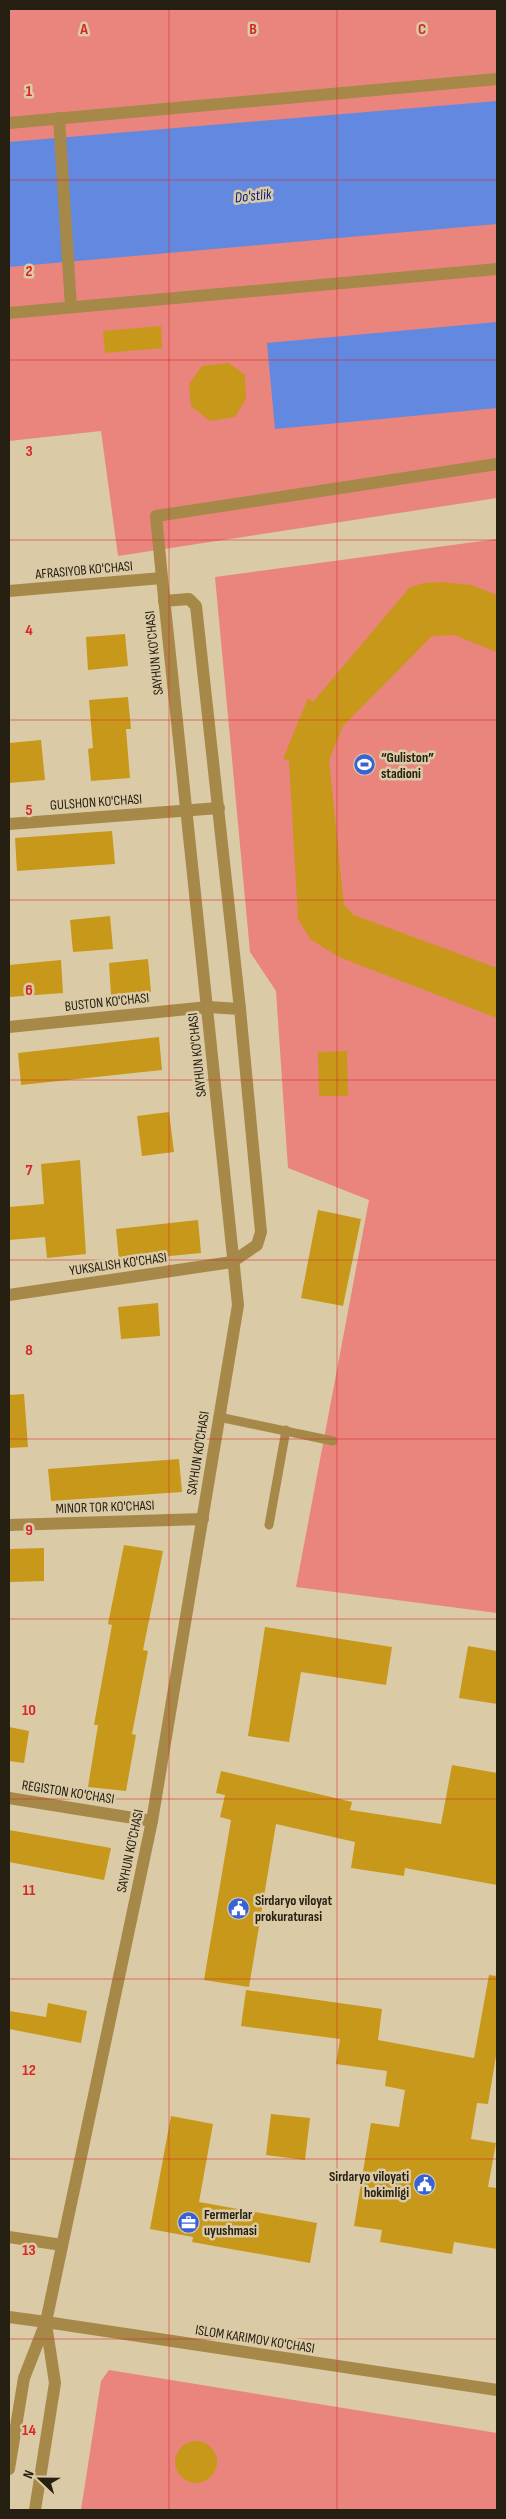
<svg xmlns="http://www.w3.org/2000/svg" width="506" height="2519" viewBox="0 0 506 2519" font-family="'Sofia Sans Condensed',sans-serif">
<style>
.green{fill:#e9857d}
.water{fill:#6388e0}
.building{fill:#c79819}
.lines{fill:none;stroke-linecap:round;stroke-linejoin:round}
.service{stroke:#a68949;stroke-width:9}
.pedestrian{stroke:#a68949;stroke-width:12}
.minor{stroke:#a68949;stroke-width:12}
.tertiary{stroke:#a68949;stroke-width:12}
.grid{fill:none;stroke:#d62828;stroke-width:1;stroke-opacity:0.55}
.labels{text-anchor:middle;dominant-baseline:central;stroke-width:5;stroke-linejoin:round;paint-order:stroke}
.street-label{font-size:14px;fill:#262013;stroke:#dbcaa6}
.poi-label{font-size:14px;font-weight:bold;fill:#262013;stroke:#dbcaa6;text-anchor:start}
.water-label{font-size:15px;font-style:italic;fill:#071d83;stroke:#dbcaa6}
.grid-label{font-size:16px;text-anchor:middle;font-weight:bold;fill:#d62828;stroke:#dbcaa6;stroke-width:5;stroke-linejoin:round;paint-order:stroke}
</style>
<rect width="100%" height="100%" fill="#dbcaa6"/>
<g class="green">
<path d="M9,9H497V498L118,556L101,431L9,441Z"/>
<path d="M497,539V1613L296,1587L369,1200L288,1168L276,991L250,952L215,577Z"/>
<path d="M109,2370L497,2433V2510H81L101,2381Z"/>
</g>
<g class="water">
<path d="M497,101V224L9,267V142Z"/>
<path d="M497,322V408L275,429L267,343Z"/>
</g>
<g class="building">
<path d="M161,326L162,348L105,353L103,331Z"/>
<path d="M229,363L245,375L246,399L235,417L210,421L191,406L189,384L202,366Z"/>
<path d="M443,582L471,585L497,595V652L454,635L432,636L343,726L329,760L344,905L354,915L497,968V1018L339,957L310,939L298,919L289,760L283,759L308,698L313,702L410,587L424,583Z"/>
<path d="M125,634L128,666L88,670L86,637Z"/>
<path d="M128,697L131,729H126L130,778L91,781L88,749L93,748L89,700Z"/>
<path d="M41,740L45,780L9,783V743Z"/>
<path d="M112,831L115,864L17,871L15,838Z"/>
<path d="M110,916L113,949L73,952L70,920Z"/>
<path d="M148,959L151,992L111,995L109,963Z"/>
<path d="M61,960L63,993L9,997V965Z"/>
<path d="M159,1037L162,1070L21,1085L18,1053Z"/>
<path d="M347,1051L348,1096H319L318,1052Z"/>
<path d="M169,1112L174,1152L142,1156L137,1116Z"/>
<path d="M80,1160L86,1254L47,1258L45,1237L9,1240V1207L44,1204L41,1164Z"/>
<path d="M318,1210L361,1219L343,1306L301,1298Z"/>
<path d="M198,1220L201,1253L119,1261L116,1229Z"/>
<path d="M158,1303L160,1336L121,1339L118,1307Z"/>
<path d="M24,1394L28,1447L9,1448V1395Z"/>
<path d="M179,1459L182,1492L51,1501L48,1469Z"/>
<path d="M124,1545L163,1551L143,1650L148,1651L132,1734L136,1735L126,1791L88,1787L98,1725H94L112,1625L108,1624Z"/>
<path d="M44,1548V1581L9,1582V1549Z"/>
<path d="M265,1627L392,1647L386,1685L301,1672L289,1742L248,1736Z"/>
<path d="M468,1646L497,1651V1704L459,1698Z"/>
<path d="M9,1727L29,1731L24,1763L9,1761Z"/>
<path d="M452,1765L497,1773V1885L405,1868L404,1876L351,1868L355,1842L276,1824L249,1987L204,1980L231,1820L220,1817L225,1795L216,1793L221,1771L352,1802L350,1810L441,1824Z"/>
<path d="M9,1830L111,1848L104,1880L9,1862Z"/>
<path d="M489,1975L497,1976V2050L488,2104L477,2103L471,2139L496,2143L488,2187L497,2188V2249L454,2242L452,2254L380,2242L382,2230L354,2226L371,2123L399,2127L405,2090L385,2086L387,2071L336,2064L340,2039L241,2026L246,1990L382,2009L378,2040L474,2058Z"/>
<path d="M48,2003L87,2011L81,2043L9,2029V2011L46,2017Z"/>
<path d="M271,2114L310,2118L305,2160L266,2155Z"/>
<path d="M171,2116L213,2124L199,2202L317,2223L310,2263L192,2242L193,2237L150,2229Z"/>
<circle cx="196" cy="2462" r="21"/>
</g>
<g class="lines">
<g class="service">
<path d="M219,1417L333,1441"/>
<path d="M269,1525L286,1430"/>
</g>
<g class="pedestrian">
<path d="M59,118L71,307"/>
<path d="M9,123L497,79"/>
<path d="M9,313L497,269"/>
<path d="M162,578L156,516L497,464"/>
<path d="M46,2322L497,2390"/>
</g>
<g class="minor">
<path d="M9,591L162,578"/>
<path d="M164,601L189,599L196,606L240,1009"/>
<path d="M9,824L219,808"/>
<path d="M9,1027L208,1007L240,1009L261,1232L257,1245L232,1262L9,1295"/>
<path d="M9,1525L203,1519"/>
<path d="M9,1798L152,1821"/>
<path d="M9,2237L62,2245"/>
</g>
<g class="tertiary">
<path d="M9,2317L46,2322"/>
<path d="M9,2469L24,2378L46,2322L152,1821L238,1305L162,578"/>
<path d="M35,2510L55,2383L46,2324"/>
</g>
</g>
<path class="grid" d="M169,9V2510M337,9V2510M9,180H497M9,360H497M9,540H497M9,720H497M9,900H497M9,1080H497M9,1260H497M9,1439H497M9,1619H497M9,1799H497M9,1979H497M9,2159H497M9,2339H497"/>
<defs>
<symbol id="stadium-disc" viewBox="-11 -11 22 22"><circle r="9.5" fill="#3963d4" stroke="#dbcaa6"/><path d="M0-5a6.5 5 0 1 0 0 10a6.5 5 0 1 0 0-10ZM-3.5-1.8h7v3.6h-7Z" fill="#fff"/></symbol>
<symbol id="civic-disc" viewBox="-11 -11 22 22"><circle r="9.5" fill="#3963d4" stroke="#dbcaa6"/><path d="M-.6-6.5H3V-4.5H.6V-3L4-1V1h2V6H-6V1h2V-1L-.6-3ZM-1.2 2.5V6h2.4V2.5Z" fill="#fff"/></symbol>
<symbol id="office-disc" viewBox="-11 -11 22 22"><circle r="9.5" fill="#3963d4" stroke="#dbcaa6"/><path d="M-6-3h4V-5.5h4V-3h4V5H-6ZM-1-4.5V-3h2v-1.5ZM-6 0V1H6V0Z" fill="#fff"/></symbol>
</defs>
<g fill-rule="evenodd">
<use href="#stadium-disc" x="352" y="752" width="25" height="25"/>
<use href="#civic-disc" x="226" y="1896" width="25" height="25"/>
<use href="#civic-disc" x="412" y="2172" width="25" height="25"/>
<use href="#office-disc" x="176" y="2210" width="25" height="25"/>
</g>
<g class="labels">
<g class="street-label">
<text transform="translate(84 570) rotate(-5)">AFRASIYOB KO'CHASI</text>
<text transform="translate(154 653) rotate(-96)">SAYHUN KO'CHASI</text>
<text transform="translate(96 802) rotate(-4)">GULSHON KO'CHASI</text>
<text transform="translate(107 1002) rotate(-6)">BUSTON KO'CHASI</text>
<text transform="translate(197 1055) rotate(-96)">SAYHUN KO'CHASI</text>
<text transform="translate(118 1264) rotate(-8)">YUKSALISH KO'CHASI</text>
<text transform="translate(198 1453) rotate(-81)">SAYHUN KO'CHASI</text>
<text transform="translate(105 1507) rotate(-2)">MINOR TOR KO'CHASI</text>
<text transform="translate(68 1792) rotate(9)">REGISTON KO'CHASI</text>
<text transform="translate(130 1851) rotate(-78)">SAYHUN KO'CHASI</text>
<text transform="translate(255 2339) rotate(9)">ISLOM KARIMOV KO'CHASI</text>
</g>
<g class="poi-label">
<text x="381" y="757">“Guliston”<tspan x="381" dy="16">stadioni</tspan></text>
<text x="255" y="1900">Sirdaryo viloyat<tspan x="255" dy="16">prokuraturasi</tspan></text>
<text x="409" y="2176" text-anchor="end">Sirdaryo viloyati<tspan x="409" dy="16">hokimligi</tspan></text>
<text x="204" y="2214">Fermerlar<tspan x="204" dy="16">uyushmasi</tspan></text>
</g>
<g class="water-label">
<text transform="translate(253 196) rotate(-6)">Do'stlik</text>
</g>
</g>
<g class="grid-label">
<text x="84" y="34">A</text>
<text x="253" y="34">B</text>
<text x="422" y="34">C</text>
<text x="29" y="96">1</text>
<text x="29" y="276">2</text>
<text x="29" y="456">3</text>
<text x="29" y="635">4</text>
<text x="29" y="815">5</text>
<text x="29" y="995">6</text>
<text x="29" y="1175">7</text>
<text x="29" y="1355">8</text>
<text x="29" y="1535">9</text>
<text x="29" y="1715">10</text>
<text x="29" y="1895">11</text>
<text x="29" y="2075">12</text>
<text x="29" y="2255">13</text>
<text x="29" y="2435">14</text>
</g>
<rect width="506" height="2519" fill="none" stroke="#262013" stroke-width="20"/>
<g transform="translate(40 2479) rotate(292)" stroke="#dbcaa6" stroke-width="4" paint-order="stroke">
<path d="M0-4L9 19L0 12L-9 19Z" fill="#262013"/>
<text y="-8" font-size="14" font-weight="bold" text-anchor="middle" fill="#262013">N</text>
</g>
</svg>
